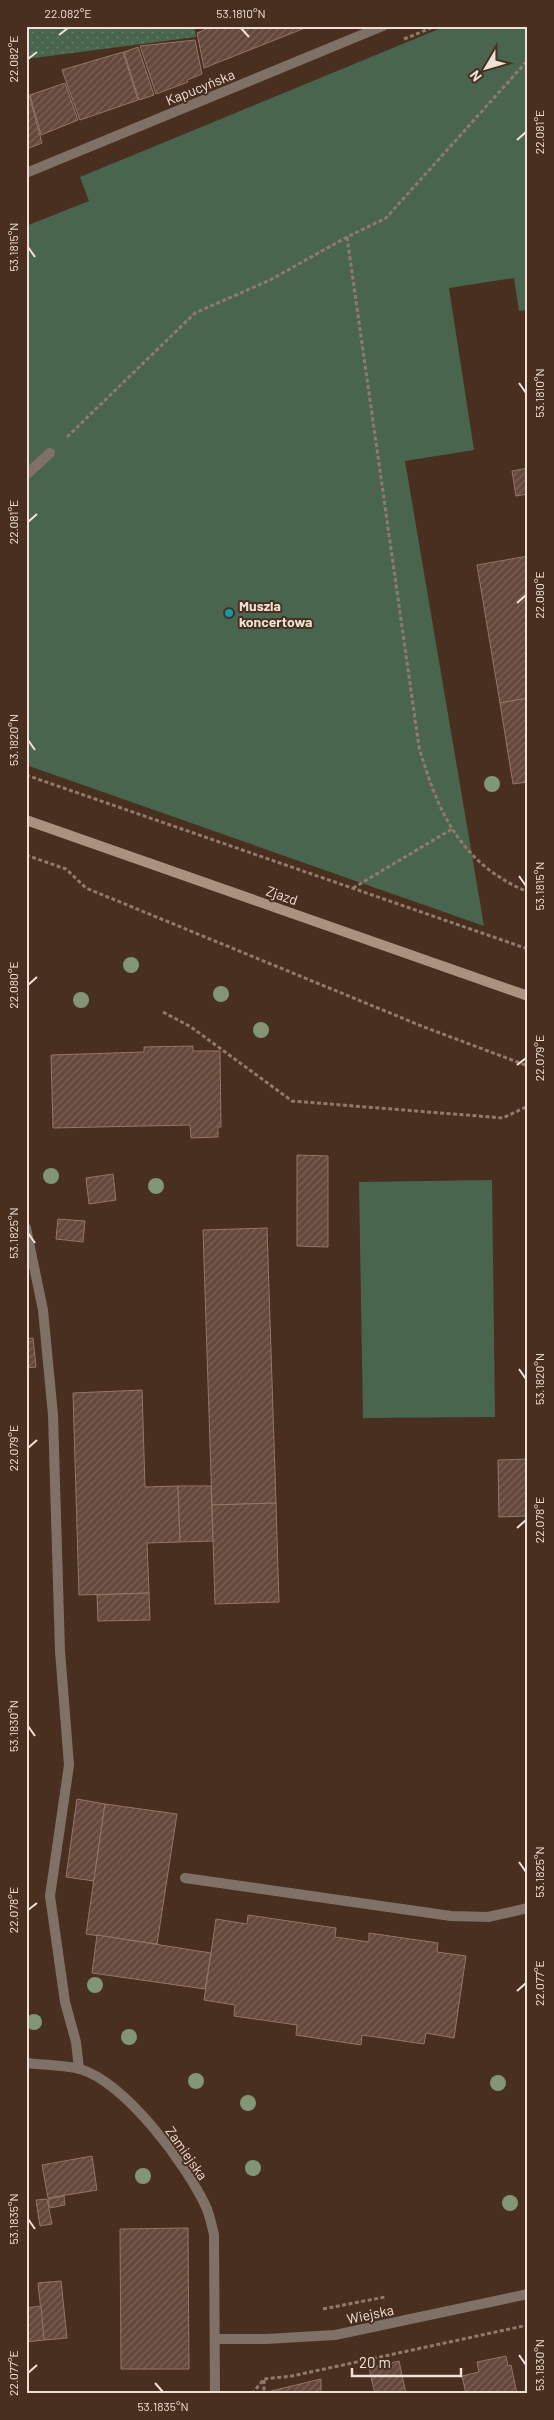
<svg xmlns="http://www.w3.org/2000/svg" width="554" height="2420" viewBox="0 0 554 2420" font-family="Barlow,sans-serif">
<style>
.grass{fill:url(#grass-dots)}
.park{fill:#49654e}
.building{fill:url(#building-hatch);stroke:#957667}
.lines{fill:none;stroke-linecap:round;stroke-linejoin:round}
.path{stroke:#8f7a6d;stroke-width:3;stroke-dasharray:4 2.5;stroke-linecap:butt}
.service{stroke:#807166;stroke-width:10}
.minor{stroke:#807166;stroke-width:10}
.tertiary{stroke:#807166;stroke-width:10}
.secondary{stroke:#aa9281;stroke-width:10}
.tree{fill:#829675}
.ticks{fill:none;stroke:#f0e0d6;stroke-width:2}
.culture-dot{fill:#0f9aa8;stroke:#482f20;stroke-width:2}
.labels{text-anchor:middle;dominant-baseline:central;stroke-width:4;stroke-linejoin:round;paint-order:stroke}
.street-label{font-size:14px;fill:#f0e0d6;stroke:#482f20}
.poi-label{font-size:14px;font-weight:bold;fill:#f0e0d6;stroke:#482f20;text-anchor:start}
.neatline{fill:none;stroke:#f0e0d6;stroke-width:2}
.ticks-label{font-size:12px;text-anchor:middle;fill:#f0e0d6}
</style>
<defs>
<pattern id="grass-dots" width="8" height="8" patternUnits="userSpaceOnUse" patternTransform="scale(1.25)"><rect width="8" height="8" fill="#49654e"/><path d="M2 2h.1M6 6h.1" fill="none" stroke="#647b67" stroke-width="1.8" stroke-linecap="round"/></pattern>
<pattern id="building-hatch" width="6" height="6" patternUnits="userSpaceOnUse" patternTransform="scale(1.25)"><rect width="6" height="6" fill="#65483b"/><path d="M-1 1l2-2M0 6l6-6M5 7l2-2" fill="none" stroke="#7b6257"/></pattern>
</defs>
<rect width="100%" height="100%" fill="#482f20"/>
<path class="grass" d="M26,26H194L196,37L26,59Z"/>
<g class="park">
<path d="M446,26H528V310L519,311L514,278L449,288L474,450L405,461L484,926L26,765V226L89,201L80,177Z"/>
<path d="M492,1180L495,1417L363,1418L359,1182Z"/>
</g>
<g class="building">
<path d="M213,26H310L204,68L197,33Z"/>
<path d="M195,40L202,74L187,80L188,82L156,94L140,46Z"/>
<path d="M138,47L154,95L139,100L124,52Z"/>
<path d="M123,52L138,100L80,120L62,70Z"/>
<path d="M65,83L78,120L41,135L30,95Z"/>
<path d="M26,84L42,143L26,149Z"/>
<path d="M528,468V494L516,496L512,471Z"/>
<path d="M528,556V698L500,703L477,565Z"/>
<path d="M528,698V782L513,784L500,703Z"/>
<path d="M193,1046V1051H220L221,1127H218V1137L191,1138L190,1125L53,1128L51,1055L144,1052V1047Z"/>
<path d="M297,1155L328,1156V1247L297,1246Z"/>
<path d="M113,1174L116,1200L89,1204L86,1178Z"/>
<path d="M58,1219L85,1221L83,1242L56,1239Z"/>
<path d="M267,1228L276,1503L212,1505L203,1230Z"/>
<path d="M33,1338L36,1367L26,1368V1339Z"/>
<path d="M142,1390L145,1487L178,1486L180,1542L147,1543L149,1593L79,1595L73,1393Z"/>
<path d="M528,1459V1516L499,1517L498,1460Z"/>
<path d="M178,1486H211L213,1541L180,1542Z"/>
<path d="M276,1503L279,1602L215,1604L212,1505Z"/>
<path d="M149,1593L150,1620L98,1621L97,1595Z"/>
<path d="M77,1799L105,1804L94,1881L66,1877Z"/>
<path d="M105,1804L177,1814L157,1944L86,1934Z"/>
<path d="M248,1915L336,1928L335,1937L369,1942V1933L438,1943L437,1952L466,1956L454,2038L426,2033L424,2044L362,2035L361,2045L296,2035L297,2025L234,2016L235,2005L204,2000L216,1919L247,1924Z"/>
<path d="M97,1935L211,1953L205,1989L92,1973Z"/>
<path d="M92,2156L97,2190L48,2198L42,2165Z"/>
<path d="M64,2196L65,2205L50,2208L48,2199Z"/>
<path d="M47,2199L52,2224L40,2226L36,2200Z"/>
<path d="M188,2228L189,2369H121L120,2229Z"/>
<path d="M61,2281L67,2338L44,2340L38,2283Z"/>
<path d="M41,2306L44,2340L26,2342V2308Z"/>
<path d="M506,2356L508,2366L511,2365L517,2394H466L462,2376L479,2372L477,2362Z"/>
<path d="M399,2361L406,2394H375L369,2368Z"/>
<path d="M321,2379V2394H271V2391Z"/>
</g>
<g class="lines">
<g class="path">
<path d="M404,39L436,26"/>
<path d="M347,237L419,747C438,813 461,864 528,892"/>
<path d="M67,437L195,313L270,280L347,237L386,218L528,60"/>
<path d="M26,775L528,949"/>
<path d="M26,855L66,869L86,888L424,1027L528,1066"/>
<path d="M353,888L452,829"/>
<path d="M163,1012L191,1027L292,1101L503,1118L528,1106"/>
<path d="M323,2309L385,2297"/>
<path d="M264,2380V2394"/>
<path d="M252,2394L264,2379L292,2376L528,2325"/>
</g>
<g class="service">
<path d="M26,475L50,453"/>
<path d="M26,1228L43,1310L53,1415L60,1651L69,1765L50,1896L65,2002L76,2042L79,2069"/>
<path d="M185,1878L451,1916L488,1917L528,1908"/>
</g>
<g class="minor">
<path d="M26,173L383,26"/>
<path d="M215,2339H266L335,2335L528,2294"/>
</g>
<path class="tertiary" d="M26,2063C43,2065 63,2065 80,2069C126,2083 188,2166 207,2209C210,2217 212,2226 214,2235L215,2394"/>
<path class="secondary" d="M26,820L528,996"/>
</g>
<g class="tree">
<circle cx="492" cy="784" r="8"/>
<circle cx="131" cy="965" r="8"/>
<circle cx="221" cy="994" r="8"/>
<circle cx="81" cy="1000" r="8"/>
<circle cx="261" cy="1030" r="8"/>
<circle cx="51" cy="1176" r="8"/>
<circle cx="156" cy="1186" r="8"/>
<circle cx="95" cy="1985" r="8"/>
<circle cx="34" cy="2022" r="8"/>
<circle cx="129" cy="2037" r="8"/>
<circle cx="196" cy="2081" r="8"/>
<circle cx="498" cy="2083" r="8"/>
<circle cx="248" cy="2103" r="8"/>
<circle cx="253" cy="2168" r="8"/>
<circle cx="143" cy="2176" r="8"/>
<circle cx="510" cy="2203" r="8"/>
</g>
<path class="ticks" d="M241,28L249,37M59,35L68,28M28,59L37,52M517,140L526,132M28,247L35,257M519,383L526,393M28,522L37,514M517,603L526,595M28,740L35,750M519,876L526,886M28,985L37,977M517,1065L526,1058M28,1233L35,1243M519,1369L526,1379M28,1448L37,1440M517,1528L526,1520M28,1726L35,1736M519,1862L526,1872M28,1910L37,1903M517,1991L526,1983M28,2219L35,2229M519,2355L526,2365M28,2373L37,2365M155,2383L163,2392"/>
<circle class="culture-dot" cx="229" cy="613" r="5"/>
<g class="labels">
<g class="street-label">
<text transform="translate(200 87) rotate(-22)">Kapucyńska</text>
<text transform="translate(282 895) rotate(19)">Zjazd</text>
<text transform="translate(187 2153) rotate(55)">Zamiejska</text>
<text transform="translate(370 2314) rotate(-12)">Wiejska</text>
</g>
<g class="poi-label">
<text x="239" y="605">Muszla<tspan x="239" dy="16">koncertowa</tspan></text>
</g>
</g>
<rect width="554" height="2420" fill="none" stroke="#482f20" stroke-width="55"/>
<g transform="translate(486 68) rotate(232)" stroke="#482f20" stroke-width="4" paint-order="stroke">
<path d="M0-4L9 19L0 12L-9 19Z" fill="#f0e0d6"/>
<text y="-8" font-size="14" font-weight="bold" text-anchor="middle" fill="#f0e0d6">N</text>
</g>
<path d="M352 2368v8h109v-8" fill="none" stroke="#f0e0d6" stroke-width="2.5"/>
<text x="359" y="2368" font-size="15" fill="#f0e0d6" stroke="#482f20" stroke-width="4" paint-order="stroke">20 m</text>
<rect x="28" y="28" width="498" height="2364" class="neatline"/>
<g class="ticks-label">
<text x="68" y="18">22.082°E</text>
<text x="241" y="18">53.1810°N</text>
<text transform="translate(14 59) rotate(-90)" y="4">22.082°E</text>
<text transform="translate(540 132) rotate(-90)" y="4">22.081°E</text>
<text transform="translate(14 247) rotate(-90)" y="4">53.1815°N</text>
<text transform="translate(540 393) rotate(-90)" y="4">53.1810°N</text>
<text transform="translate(14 522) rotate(-90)" y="4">22.081°E</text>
<text transform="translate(540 595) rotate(-90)" y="4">22.080°E</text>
<text transform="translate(14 740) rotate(-90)" y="4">53.1820°N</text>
<text transform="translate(540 886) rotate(-90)" y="4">53.1815°N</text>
<text transform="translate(14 985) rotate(-90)" y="4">22.080°E</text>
<text transform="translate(540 1058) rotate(-90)" y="4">22.079°E</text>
<text transform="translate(14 1233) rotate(-90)" y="4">53.1825°N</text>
<text transform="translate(540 1379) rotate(-90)" y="4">53.1820°N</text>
<text transform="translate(14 1448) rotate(-90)" y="4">22.079°E</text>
<text transform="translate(540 1520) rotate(-90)" y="4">22.078°E</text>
<text transform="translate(14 1726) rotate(-90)" y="4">53.1830°N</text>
<text transform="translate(540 1872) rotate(-90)" y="4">53.1825°N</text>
<text transform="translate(14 1910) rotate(-90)" y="4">22.078°E</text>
<text transform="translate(540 1983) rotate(-90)" y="4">22.077°E</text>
<text transform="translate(14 2219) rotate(-90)" y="4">53.1835°N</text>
<text transform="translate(540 2365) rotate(-90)" y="4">53.1830°N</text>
<text transform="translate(14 2373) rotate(-90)" y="4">22.077°E</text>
<text x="163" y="2411">53.1835°N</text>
</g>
</svg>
